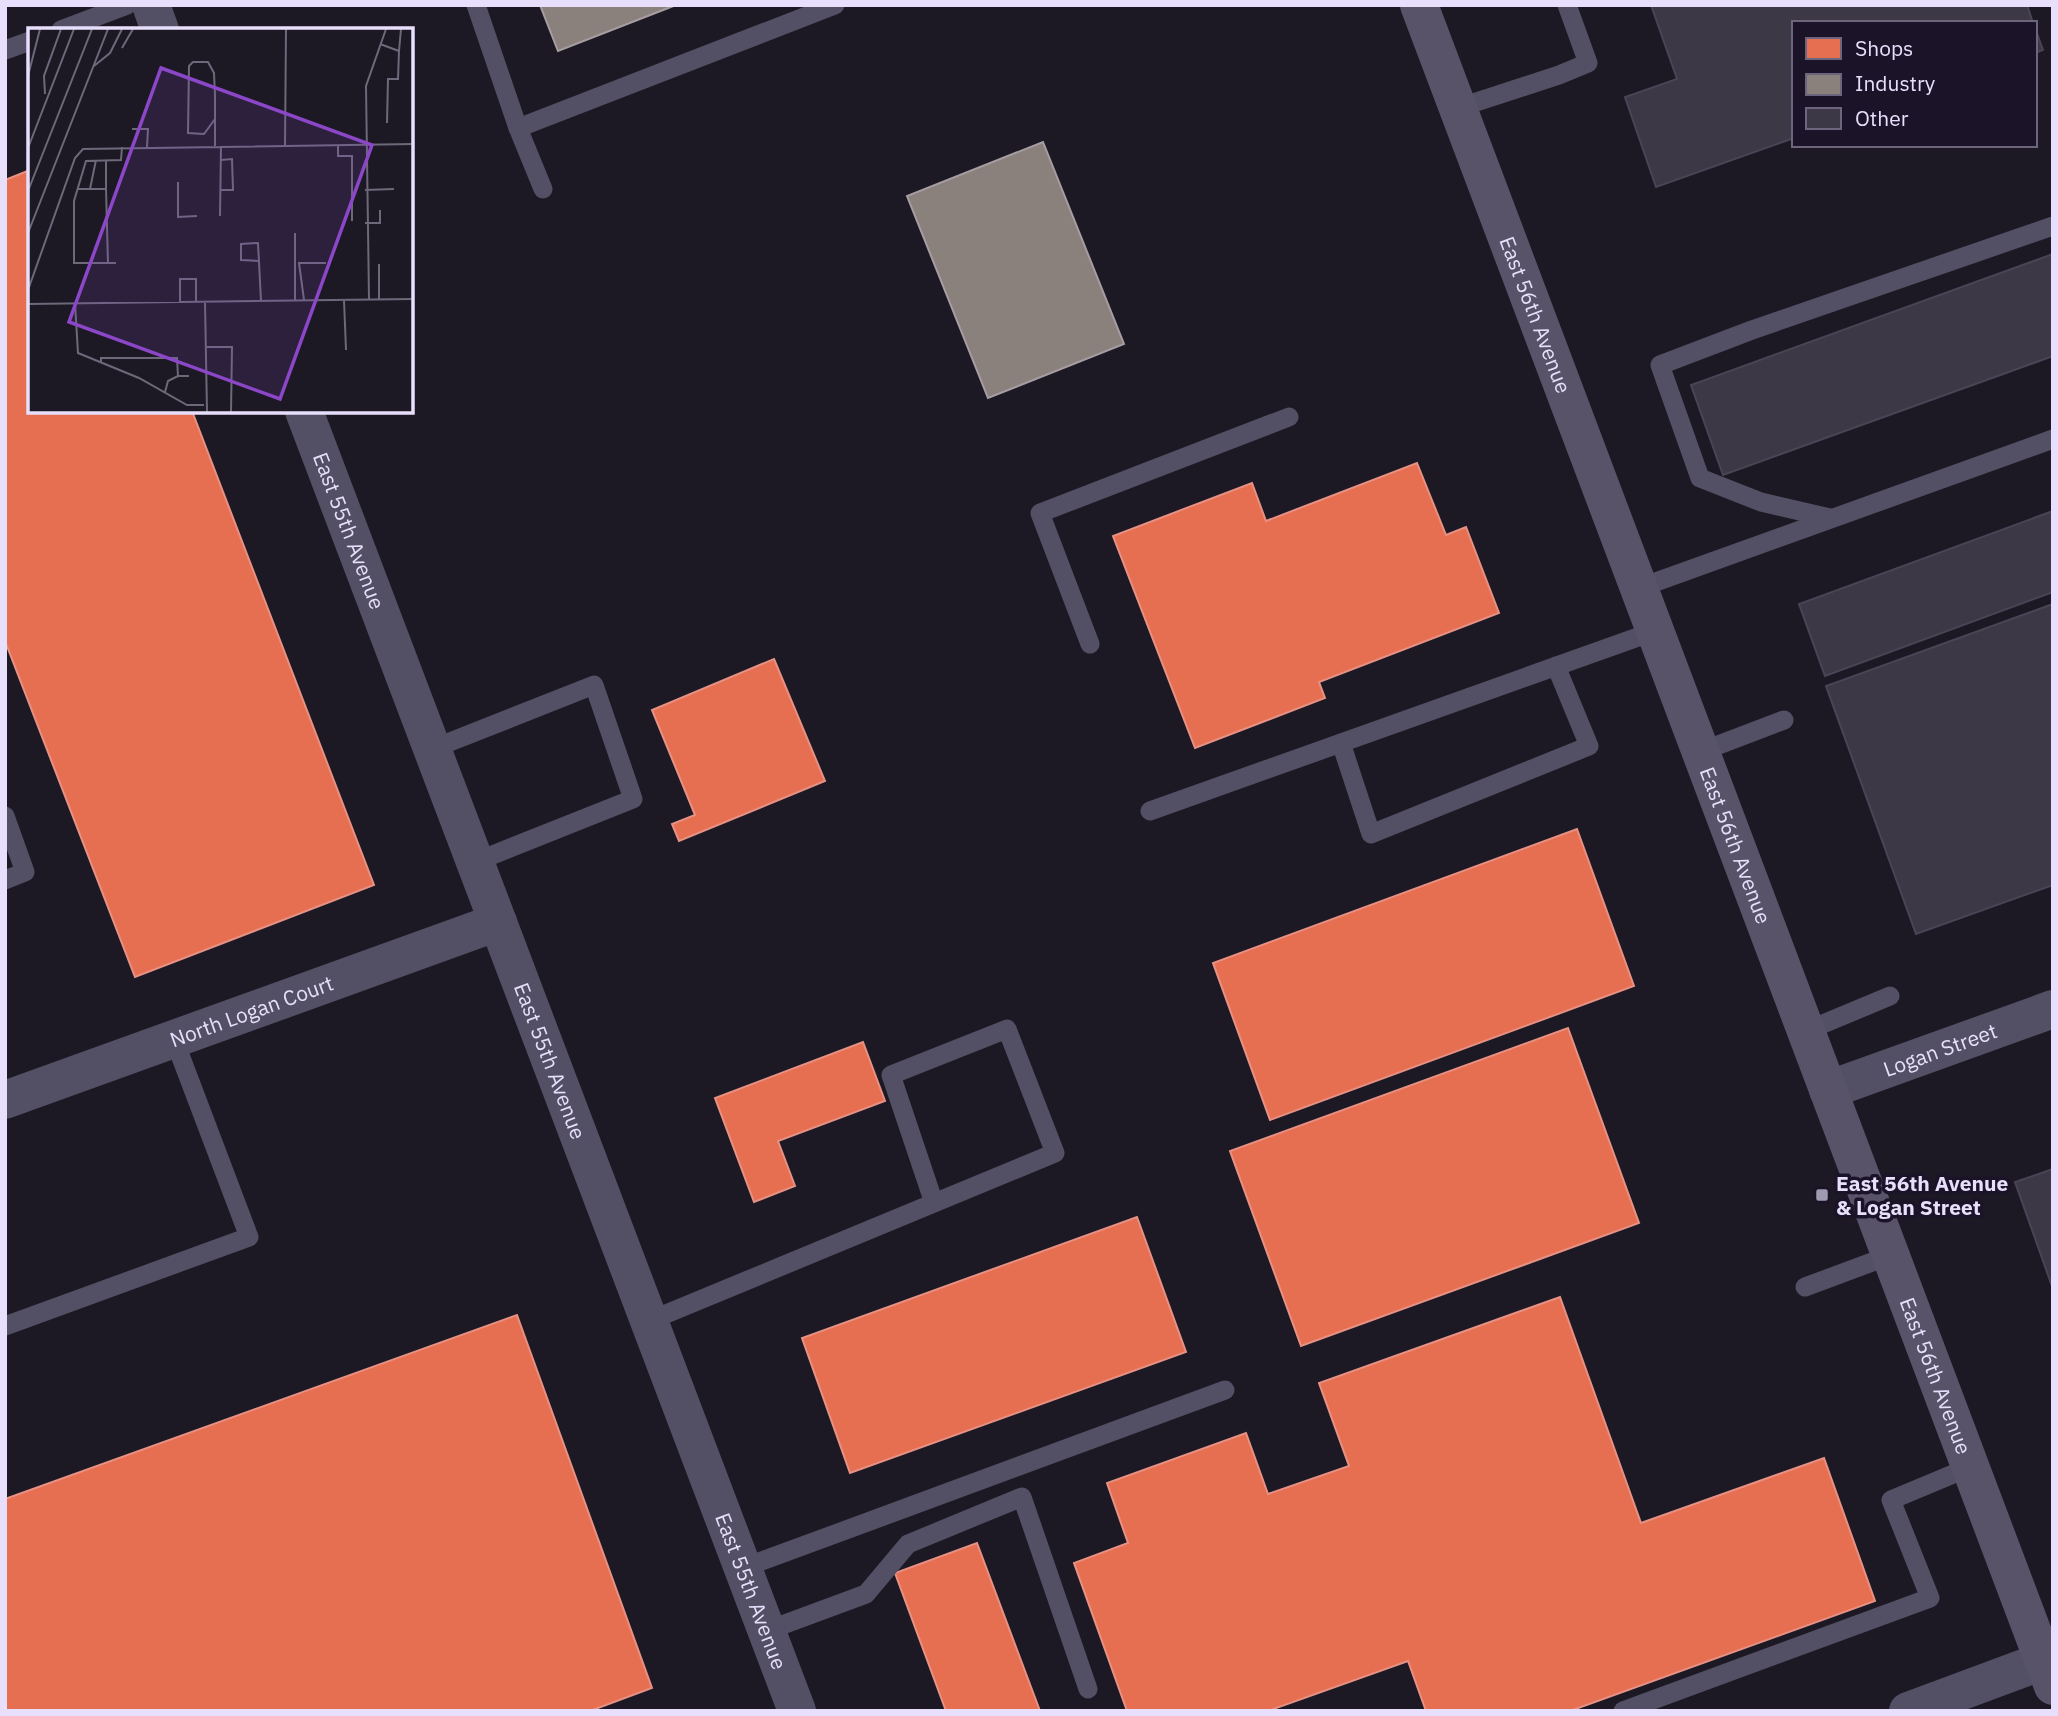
<svg xmlns="http://www.w3.org/2000/svg" width="2058" height="1716" viewBox="0 0 2058 1716" font-family="'IBM Plex Sans',sans-serif">
<style>
.shops{fill:#e76f51;stroke:#e79184;stroke-width:2}
.industry{fill:#8a817c;stroke:#a69da2;stroke-width:2}
.building{fill:#3c3845;stroke:#4a4556;stroke-width:2}
.lines{fill:none;stroke-linecap:round;stroke-linejoin:round}
.lane{stroke:#534f64;stroke-width:19}
.street{stroke:#534f64;stroke-width:38}
.secondary{stroke:#585369;stroke-width:38}
.poi-dot{fill:#a09ab0;stroke:#1b1429;stroke-width:2.5}
.labels{text-anchor:middle;dominant-baseline:central;stroke-width:7;stroke-linejoin:round;paint-order:stroke}
.street-label{font-size:21px;fill:#e7dffc;stroke:#1b1429}
.poi-label{font-size:21px;font-weight:bold;fill:#e7dffc;stroke:#1b1429;text-anchor:start}
.inset-road{fill:none;stroke:#6d687a;stroke-width:2}
.view{fill:#8b47c8;fill-opacity:0.15;stroke:#8b47c8;stroke-width:3.5}
.inset-edge{fill:none;stroke:#e7dffc;stroke-width:3.5}
</style>
<rect width="100%" height="100%" fill="#1c1924"/>
<g class="shops">
<path d="M30,170V411H192L374,885L135,977L5,641V180Z"/>
<path d="M1417,463L1446,535L1466,527L1499,613L1319,682L1325,698L1195,748L1113,536L1252,483L1266,521Z"/>
<path d="M774,659L825,781L679,841L672,824L695,815L652,710Z"/>
<path d="M1577,829L1634,986L1270,1120L1213,963Z"/>
<path d="M1568,1028L1639,1223L1301,1346L1230,1151Z"/>
<path d="M863,1042L885,1101L778,1141L795,1186L754,1202L715,1098Z"/>
<path d="M1137,1217L1186,1352L850,1473L802,1338Z"/>
<path d="M1560,1297L1641,1523L1824,1458L1875,1601L1570,1711H1426L1408,1661L1268,1711H1127L1074,1563L1128,1543L1107,1483L1246,1433L1268,1494L1349,1466L1319,1383Z"/>
<path d="M517,1315L652,1688L590,1711H5V1499Z"/>
<path d="M977,1543L1040,1711H946L895,1573Z"/>
</g>
<g class="industry">
<path d="M540,5H676L558,51Z"/>
<path d="M1043,142L1124,344L988,398L907,196Z"/>
</g>
<g class="building">
<path d="M1651,5H2027L2033,23H1794V138L1656,187L1625,97L1677,79Z"/>
<path d="M2035,28L2043,50L2035,53Z"/>
<path d="M2053,254V356L1723,475L1691,385Z"/>
<path d="M2053,511V592L1825,676L1799,604Z"/>
<path d="M2053,604V885L1916,934L1826,686Z"/>
<path d="M2053,1169V1289L2015,1182Z"/>
</g>
<g class="lines">
<g class="lane">
<path d="M476,5L518,128L543,189"/>
<path d="M61,30L127,5"/>
<path d="M5,50L30,41"/>
<path d="M1458,108L1559,75L1588,63L1567,5"/>
<path d="M518,128L835,5"/>
<path d="M1830,518L1761,502L1700,478L1660,365L1752,330L2053,226"/>
<path d="M1639,588L2053,439"/>
<path d="M1090,644L1040,513L1289,417"/>
<path d="M1341,743L1371,834L1589,746L1556,666"/>
<path d="M432,749L594,685L633,799L475,862"/>
<path d="M1700,752L1784,720"/>
<path d="M1150,811L1655,631"/>
<path d="M5,816L25,872L5,880"/>
<path d="M1806,1031L1890,996"/>
<path d="M1805,1287L1891,1255"/>
<path d="M649,1321L1055,1153L1007,1029L891,1075L934,1203"/>
<path d="M5,1326L249,1237L174,1039"/>
<path d="M743,1568L1225,1390"/>
<path d="M766,1631L866,1594L908,1544L1022,1497L1088,1689"/>
<path d="M1623,1711L1930,1598L1891,1500L1970,1467"/>
</g>
<g class="street">
<path d="M151,5L160,30"/>
<path id="s1" d="M304,411L797,1711"/>
<path id="s2" d="M1828,1090L2053,1009"/>
<path id="s3" d="M5,1100L498,922"/>
<path d="M1908,1711L2043,1661"/>
</g>
<path class="secondary" id="s4" d="M1419,5L2053,1686"/>
</g>
<rect class="poi-dot" x="1815" y="1188" width="14" height="14" rx="3.5"/>
<g class="labels">
<g class="street-label">
<text stroke="none"><textPath href="#s4" startOffset="331">East 56th Avenue</textPath></text>
<text stroke="none"><textPath href="#s1" startOffset="128">East 55th Avenue</textPath></text>
<text stroke="none"><textPath href="#s4" startOffset="898">East 56th Avenue</textPath></text>
<text stroke="none"><textPath href="#s3" startOffset="262">North Logan Court</textPath></text>
<text stroke="none"><textPath href="#s2" startOffset="119">Logan Street</textPath></text>
<text stroke="none"><textPath href="#s1" startOffset="695">East 55th Avenue</textPath></text>
<text stroke="none"><textPath href="#s4" startOffset="1465">East 56th Avenue</textPath></text>
<text stroke="none"><textPath href="#s1" startOffset="1262">East 55th Avenue</textPath></text>
</g>
<g class="poi-label">
<text x="1836" y="1183">East 56th Avenue<tspan x="1836" dy="24">&amp; Logan Street</tspan></text>
</g>
</g>
<g transform="translate(28 28)">
<rect width="385" height="385" fill="#1c1924"/>
<path class="inset-road" d="M352,16L371,23L373,1M94,20L105,1M66,38L82,25L94,1M0,48L12,1M17,66L16,48L33,1M187,91L176,106L160,105L161,38L165,34H180L186,45L187,67V118M359,95L360,51H370L371,23M104,101H120L119,119M257,117L258,1M310,117V128H324V193M0,120L46,1M150,154V189L169,188M50,161H78V132M62,161L68,132M78,161L80,236M192,162H205L204,131L193,132M337,162L366,161M0,163L64,1M192,188L193,118M337,195H352V182M0,205L80,1M267,205V273M231,233L213,232V216L230,215L233,273M88,235H46V173L58,133L93,132L94,119M351,236V271M0,262L47,130L55,121L385,116M341,271L338,58L358,1M276,272L271,235H298M316,272L318,322M152,274V251H168V274M177,274L179,384M47,275L50,325L111,350L159,377H176M0,276L385,271M177,319H204L203,384M73,334V330H149L150,348H161M137,364L140,353L150,348"/>
<path class="view" d="M133,40L344,117L252,371L41,294Z"/>
<rect width="385" height="385" class="inset-edge"/>
</g>
<rect width="2058" height="1716" fill="none" stroke="#e7dffc" stroke-width="14"/>
<rect x="1792" y="21" width="245" height="126" fill="#1b1429" stroke="#6d657d" stroke-width="2"/>
<rect x="1806" y="38" width="35" height="21" fill="#e76f51" stroke="#6d657d" stroke-width="2"/>
<text x="1855" y="56" font-size="21" fill="#e7dffc">Shops</text>
<rect x="1806" y="74" width="35" height="21" fill="#8a817c" stroke="#6d657d" stroke-width="2"/>
<text x="1855" y="91" font-size="21" fill="#e7dffc">Industry</text>
<rect x="1806" y="108" width="35" height="21" fill="#3c3845" stroke="#6d657d" stroke-width="2"/>
<text x="1855" y="126" font-size="21" fill="#e7dffc">Other</text>
</svg>
